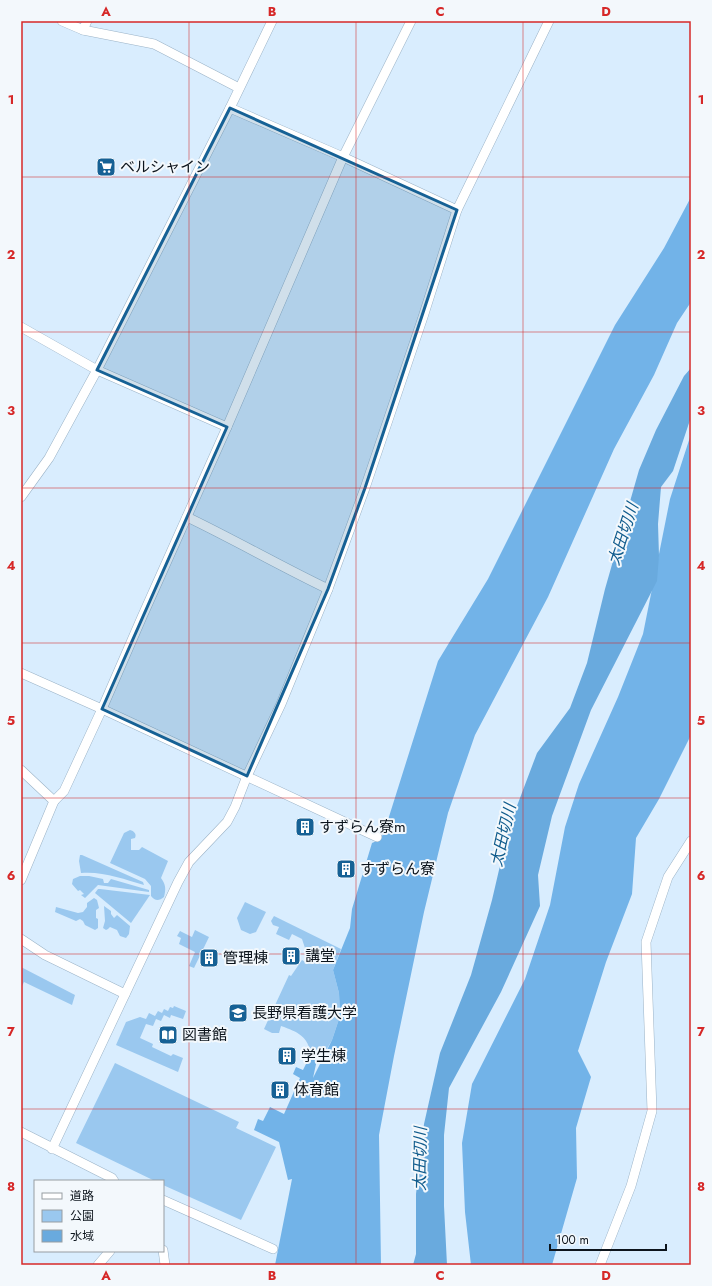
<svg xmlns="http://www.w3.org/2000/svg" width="712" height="1286" viewBox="0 0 712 1286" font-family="Jost,'Noto Sans JP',sans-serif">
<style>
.green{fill:#9ac8ef}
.forest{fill:#72b3e8}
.water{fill:#69aade}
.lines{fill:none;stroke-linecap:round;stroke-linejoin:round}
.minor-casing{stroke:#9bb3c7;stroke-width:10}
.minor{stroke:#fff;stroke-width:9}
.marked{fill:#166195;fill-opacity:0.2;stroke:#166195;stroke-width:3;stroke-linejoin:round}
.grid{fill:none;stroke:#d62828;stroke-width:1;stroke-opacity:0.55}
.labels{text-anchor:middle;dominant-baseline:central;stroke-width:4;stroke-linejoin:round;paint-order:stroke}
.poi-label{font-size:15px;fill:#0c141c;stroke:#f3f8fc;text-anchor:start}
.water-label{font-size:16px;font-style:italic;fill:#0f5b8c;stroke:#f3f8fc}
.neatline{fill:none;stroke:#d62828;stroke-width:1.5}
.grid-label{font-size:13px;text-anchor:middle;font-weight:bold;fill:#d62828}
</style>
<rect width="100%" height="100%" fill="#d9edfe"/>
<g class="green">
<path d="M130,830C134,831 137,834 135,838L131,839V850H139L142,847L168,861L161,878C166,885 166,889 164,897C159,901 155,901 151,896V886L145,879L110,863L124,833Z"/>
<path d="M80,855H82L143,882L144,885C124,879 102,871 81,873L79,861Z"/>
<path d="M80,876H89L103,879L104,883H108L111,879L149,890V892L98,885L85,898L81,895L84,894L80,890L78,891L72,884L73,879Z"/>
<path d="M98,889H100L150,895L131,923L95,893Z"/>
<path d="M94,898L97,900L99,908L96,910V918L98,919V928L95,930L85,925L83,921L80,919L76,921L55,912L56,907L78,913L83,912L87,907V903Z"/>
<path d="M245,902L266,912L256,932L250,934L241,930L237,918Z"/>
<path d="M104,906L111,911V914L114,918L117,915L130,926L129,934L126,938L120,936L117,930L110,927L108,929L106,930L103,928L105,921Z"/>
<path d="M274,916L341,949L333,970L339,993L340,1016L332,1040L324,1054L311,1055C308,1036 298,1032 281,1026L279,1033H272L264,1029L289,975L291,976L302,960L305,962L308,957L302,939L292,934L289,940L276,934L279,927L273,925L271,921Z"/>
<path d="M195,930L209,937L194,968L189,966L195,952L179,944L181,938L177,936L180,931L192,937Z"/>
<path d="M21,967L75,995L72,1005L24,982L21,988Z"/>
<path d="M174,1006L186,1011L183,1019L171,1015L170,1018L164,1015L161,1021L156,1019L153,1026L146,1024L140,1038L153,1044L152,1047L171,1056L173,1054L183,1058L178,1072L116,1045L126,1022L140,1017L146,1019L149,1013L155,1016L158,1011L162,1013L164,1009L168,1011L170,1007L173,1008Z"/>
<path d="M115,1063L239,1122L236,1128L276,1147L241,1220L163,1185V1181H155L76,1143Z"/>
</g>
<g class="forest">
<path d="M691,197V302L677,323L654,375L614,449L548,597L475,735L448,813L424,912L394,1056L379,1135L381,1265H275L292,1179L288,1180L279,1142L254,1130L258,1119L263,1121L270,1107L284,1114L300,1078L293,1074L296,1067L303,1070L307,1062L306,1055H318L313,1078L332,1040L340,1016L339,993L333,970L350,928L352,909L372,843L381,839L387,823L438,661L488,579L615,325L664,248Z"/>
<path d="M691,434V735L659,799L636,838L632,894L606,962L578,1051L591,1077L576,1128L577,1178L552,1265H471L465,1212L462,1143L472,1084L525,979L550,905L565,827L579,784L618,697L643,634L670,499Z"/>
</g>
<path class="water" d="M691,368V417L673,471L661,487L658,524L659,556L657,581L591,710L552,816L538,875L540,906L501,992L449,1088L444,1135V1206L447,1265H413L416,1254V1194L424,1124L440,1053L471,975L492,900L509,827L537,753L570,708L587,663L605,589L639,470L656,430L684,376Z"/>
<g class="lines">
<defs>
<g id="minor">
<path d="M62,21L83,30L154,44L239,88"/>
<path d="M83,30L87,21"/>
<path d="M230,108L343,157L457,210"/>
<path d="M21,327L97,370L227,427"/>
<path d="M21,497L49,458L97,370L230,108L272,21"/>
<path d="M187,517C235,540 280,566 328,589"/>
<path d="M21,673L102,709L377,837"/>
<path d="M21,770L54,801L21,880"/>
<path d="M54,801L64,791L102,709L142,617L227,427L343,157L411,21"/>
<path d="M21,939L45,955L125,994"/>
<path d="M21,1132L112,1178L114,1181"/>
<path d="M52,1149L178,882L189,862L227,822L235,807L247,776L281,704L328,589L365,488L423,317L457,210L549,21"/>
<path d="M163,1200L273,1249"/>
<path d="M163,1250L165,1265"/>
<path d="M98,1265L110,1251"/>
<path d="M600,1265L631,1186L652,1111L646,942L668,877L691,841"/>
</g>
</defs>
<use href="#minor" class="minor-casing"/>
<use href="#minor" class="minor"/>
</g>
<path class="marked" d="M230,108L457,210L365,488L328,589L247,776L102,709L227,427L97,370Z"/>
<path class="grid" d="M189,21V1265M356,21V1265M523,21V1265M21,177H691M21,332H691M21,488H691M21,643H691M21,798H691M21,954H691M21,1109H691"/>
<defs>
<symbol id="supermarket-square" viewBox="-11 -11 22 22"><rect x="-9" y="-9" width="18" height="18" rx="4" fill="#166195" stroke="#f3f8fc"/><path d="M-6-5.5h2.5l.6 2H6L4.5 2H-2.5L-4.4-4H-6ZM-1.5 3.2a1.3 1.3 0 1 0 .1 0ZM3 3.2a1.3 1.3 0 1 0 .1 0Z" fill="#fff"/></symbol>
<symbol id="building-square" viewBox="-11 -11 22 22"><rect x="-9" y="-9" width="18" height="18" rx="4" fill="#166195" stroke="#f3f8fc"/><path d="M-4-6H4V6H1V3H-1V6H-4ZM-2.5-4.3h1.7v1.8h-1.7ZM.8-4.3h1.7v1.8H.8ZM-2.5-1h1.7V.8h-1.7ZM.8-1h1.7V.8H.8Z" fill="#fff"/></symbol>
<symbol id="university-square" viewBox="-11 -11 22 22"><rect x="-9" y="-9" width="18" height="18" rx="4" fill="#166195" stroke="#f3f8fc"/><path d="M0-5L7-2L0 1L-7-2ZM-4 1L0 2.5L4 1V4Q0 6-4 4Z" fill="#fff"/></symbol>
<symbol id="library-square" viewBox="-11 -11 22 22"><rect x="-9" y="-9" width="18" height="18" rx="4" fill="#166195" stroke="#f3f8fc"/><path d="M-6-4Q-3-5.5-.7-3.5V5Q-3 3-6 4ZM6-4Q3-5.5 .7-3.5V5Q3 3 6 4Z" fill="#fff"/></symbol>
</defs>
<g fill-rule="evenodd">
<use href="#supermarket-square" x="95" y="156" width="22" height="22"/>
<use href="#building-square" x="294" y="816" width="22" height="22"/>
<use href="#building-square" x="335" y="858" width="22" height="22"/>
<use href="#building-square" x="280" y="945" width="22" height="22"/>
<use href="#building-square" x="198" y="947" width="22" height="22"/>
<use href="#university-square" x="227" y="1002" width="22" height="22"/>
<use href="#library-square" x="157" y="1024" width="22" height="22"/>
<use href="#building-square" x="276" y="1045" width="22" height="22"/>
<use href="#building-square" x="269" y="1079" width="22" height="22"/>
</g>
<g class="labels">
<g class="poi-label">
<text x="120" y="167">ベルシャイン</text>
<text x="319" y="827">すずらん寮m</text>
<text x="360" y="869">すずらん寮</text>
<text x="305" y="956">講堂</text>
<text x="223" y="958">管理棟</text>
<text x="252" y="1013">長野県看護大学</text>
<text x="182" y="1035">図書館</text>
<text x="301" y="1056">学生棟</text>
<text x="294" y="1090">体育館</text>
</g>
<g class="water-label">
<text transform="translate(623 534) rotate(-72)">太田切川</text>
<text transform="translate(503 835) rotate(-77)">太田切川</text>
<text transform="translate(420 1159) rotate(-89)">太田切川</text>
</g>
</g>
<rect width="712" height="1286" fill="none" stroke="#f3f8fc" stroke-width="44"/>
<rect x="34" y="1180" width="130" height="72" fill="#f3f8fc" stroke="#979da2"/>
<rect x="42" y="1193" width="20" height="6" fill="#ffffff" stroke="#979da2"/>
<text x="70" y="1200" font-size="12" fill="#0c141c">道路</text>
<rect x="42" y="1210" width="20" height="12" fill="#9ac8ef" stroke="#979da2"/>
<text x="70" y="1220" font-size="12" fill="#0c141c">公園</text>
<rect x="42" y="1230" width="20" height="12" fill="#69aade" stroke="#979da2"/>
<text x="70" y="1240" font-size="12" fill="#0c141c">水域</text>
<path d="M550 1244v6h116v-6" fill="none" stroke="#0c141c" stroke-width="2"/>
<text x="556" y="1244" font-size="12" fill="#0c141c" stroke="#f3f8fc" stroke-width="3" paint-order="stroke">100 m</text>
<rect x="22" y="22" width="668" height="1242" class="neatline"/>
<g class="grid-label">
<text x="106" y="16">A</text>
<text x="272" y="16">B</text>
<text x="440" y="16">C</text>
<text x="606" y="16">D</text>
<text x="11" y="104">1</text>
<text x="701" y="104">1</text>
<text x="11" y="259">2</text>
<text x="701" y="259">2</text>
<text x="11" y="415">3</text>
<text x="701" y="415">3</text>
<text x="11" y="570">4</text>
<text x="701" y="570">4</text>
<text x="11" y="725">5</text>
<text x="701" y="725">5</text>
<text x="11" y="880">6</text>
<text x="701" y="880">6</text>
<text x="11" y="1036">7</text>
<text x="701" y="1036">7</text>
<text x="11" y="1191">8</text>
<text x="701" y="1191">8</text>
<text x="106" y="1280">A</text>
<text x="272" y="1280">B</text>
<text x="440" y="1280">C</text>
<text x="606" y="1280">D</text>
</g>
</svg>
